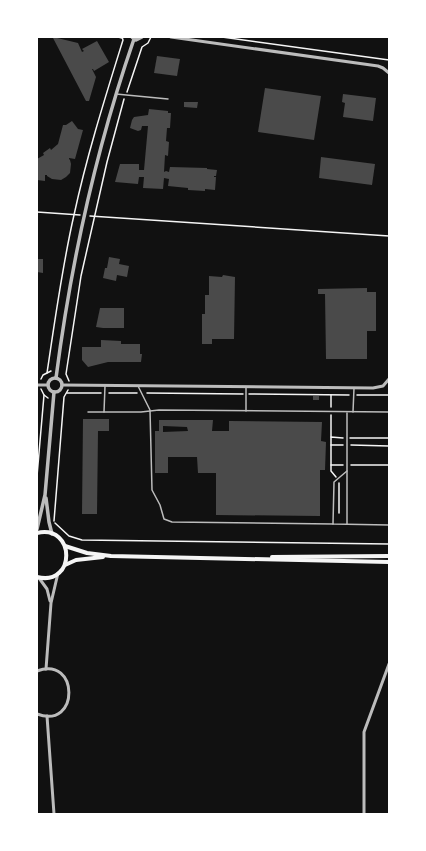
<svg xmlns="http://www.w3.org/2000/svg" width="426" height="851" viewBox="0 0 426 851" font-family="Arial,sans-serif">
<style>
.building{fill:#4a4a4a;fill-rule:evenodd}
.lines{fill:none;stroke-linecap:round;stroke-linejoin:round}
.path{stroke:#f5f5f5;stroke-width:1.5}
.service{stroke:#bcbcbc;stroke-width:1.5}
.minor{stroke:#bcbcbc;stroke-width:3}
.tertiary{stroke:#bcbcbc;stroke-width:3.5}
.secondary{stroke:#f5f5f5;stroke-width:4}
</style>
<rect width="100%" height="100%" fill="#111"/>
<g class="building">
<path d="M53,37L78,43L82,52L84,51L82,49L97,41L109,62L94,71L93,69H92L96,77L89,101H86L53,38Z"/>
<path d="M157,56L180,59L177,76L154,73Z"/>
<path d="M265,88L321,96L314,140L258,132Z"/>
<path d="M343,94L376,98L373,121L343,117L345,103L342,102Z"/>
<path d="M184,102H198L197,108L184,107Z"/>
<path d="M149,109L168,111V113H171L170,128H167L166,141L169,142L168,156L165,155L164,172L166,171L169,172L170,167L207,168V169L217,170L216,176H214V177H216L215,190L205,189V191L188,190V188L168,186L169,179L164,178L163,189L143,188L144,177H139L138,184L115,182L120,164H139V170H144L148,126H142L141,130L138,131L130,128L132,120L134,117L148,115Z"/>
<path d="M72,121L78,129L83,130L75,159L69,158V159L70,160L71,164L70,173L66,177L61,180L52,179L47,176V175H45V181L37,180V159L44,155L43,153L50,148L51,150L58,144L63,125H66Z"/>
<path d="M321,157L375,164L372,185L319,178Z"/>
<path d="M109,257L120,259L119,264L129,266L127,277L117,275L116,281L103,278L105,268H107Z"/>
<path d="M37,259H43V273L37,272Z"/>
<path d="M223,275L235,277L234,339H212V344H202V314H205V295H209V276L222,277Z"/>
<path d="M367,288V292H376V331H367V359H326L325,294H318V289Z"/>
<path d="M100,308H124V328H103L96,327Z"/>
<path d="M101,340L121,341V344H140V354H142L141,362H108L88,367L82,360V347H101Z"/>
<rect x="313" y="396" width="6" height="4"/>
<path d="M83,419H109V431H98L97,514H82Z"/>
<path d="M159,420H213L212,431H229V421L322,422L321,441L326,442L325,470H320V516L216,515V473H198L197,457H168V473H155V431H159ZM163,426L187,427L188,431L163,432Z"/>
</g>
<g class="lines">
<g class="path">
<path d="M118,37L122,38"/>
<path d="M222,37L389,60"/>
<path d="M127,92L142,47L148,43L151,37"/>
<path d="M37,212L80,215"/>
<path d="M90,216L389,236"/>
<path d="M47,373C55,320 62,267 74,215C87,155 105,98 123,40L122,37"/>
<path d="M41,379L43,375L51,371"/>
<path d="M69,381L66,374L81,276L107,162L124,99"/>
<path d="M41,389L44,395L48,398"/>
<path d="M67,393H101"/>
<path d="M109,393H137"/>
<path d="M147,393L243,394"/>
<path d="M249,394L349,395"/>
<path d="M331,395V407"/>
<path d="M357,395H389"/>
<path d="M331,415V437"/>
<path d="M350,438H389"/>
<path d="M331,445H343"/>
<path d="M351,445L389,446"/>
<path d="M331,465H343"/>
<path d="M351,465H389"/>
<path d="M37,476L44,395"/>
<path d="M336,477L331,471V437L343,438"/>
<path d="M339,513V483"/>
<path d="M54,521L64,397L68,390"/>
<path d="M55,523L69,536L82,540L389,544"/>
</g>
<g class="service">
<path d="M116,94L168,99"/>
<path d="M138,386L150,410L152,490L160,505L164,519L172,522L333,524"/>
<path d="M246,411V387"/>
<path d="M88,412H141L159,410L389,412"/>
<path d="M104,412L105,386"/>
<path d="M353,412L354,388"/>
<path d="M347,413V524"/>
<path d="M347,471L334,482L333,524L389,525"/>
</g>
<g class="minor">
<path d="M171,37L378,66L383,68L389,73"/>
<path d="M37,385H48"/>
<path d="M62,385L373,388L383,386L389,379"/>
<path d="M39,578L47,589L50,601"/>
<path d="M46,669L51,603L58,573"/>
<path d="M37,671C79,655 80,730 37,714"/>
<path d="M47,716L54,814"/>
<path d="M364,814V732L389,664"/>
</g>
<g class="tertiary">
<path d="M132,37L136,40L142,37"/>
<circle cx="55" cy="385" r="7"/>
<path d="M56,378C71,262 96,149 134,39"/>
<path d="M46,498L49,522L52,534"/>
<path d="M37,529L45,495L54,392"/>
</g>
<g class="secondary">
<path d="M37,533C76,524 76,587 37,577"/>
<path d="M65,546L87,553L111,556L389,562"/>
<path d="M272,557L389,556"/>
<path d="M65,565L76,560L103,557"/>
</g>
</g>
<rect width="426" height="851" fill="none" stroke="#ffffff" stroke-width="76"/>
</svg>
